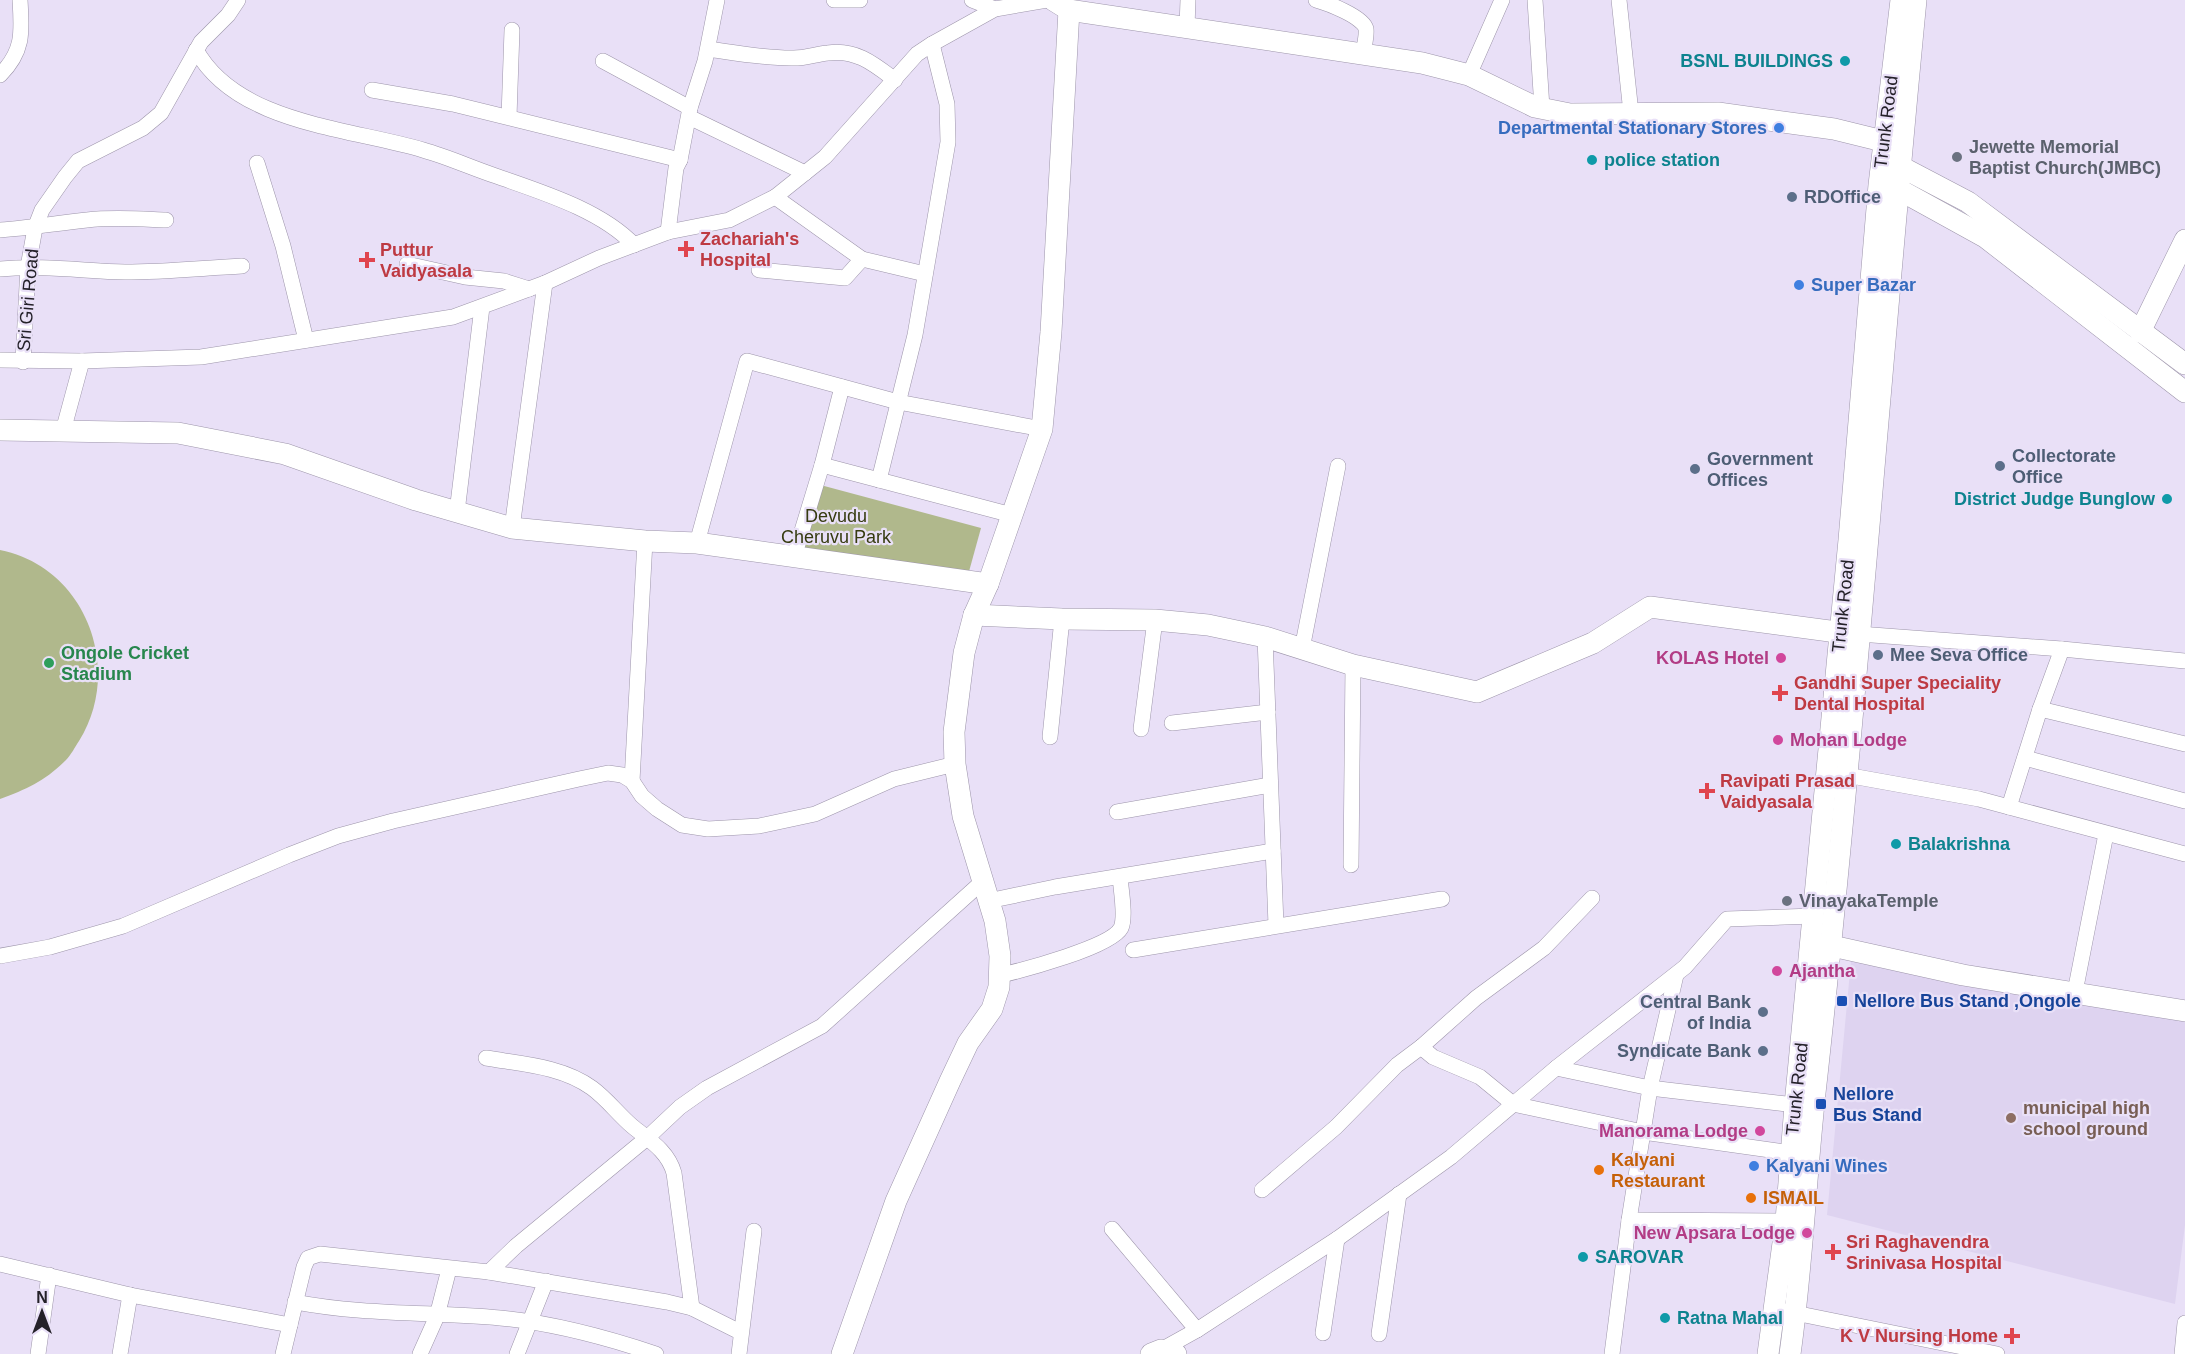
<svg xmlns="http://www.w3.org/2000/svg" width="2185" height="1354" viewBox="0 0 2185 1354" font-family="Helvetica,sans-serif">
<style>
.built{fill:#ded3f0}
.green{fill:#b0b88c}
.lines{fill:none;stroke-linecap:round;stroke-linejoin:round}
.street-casing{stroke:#9d95aa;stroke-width:16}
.secondary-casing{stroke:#9d95aa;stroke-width:22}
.street{stroke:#fff;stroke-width:15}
.secondary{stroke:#fff;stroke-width:21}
.culture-dot{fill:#0f9aa8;stroke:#e9e0f7;stroke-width:2}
.shop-dot{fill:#3f7fe0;stroke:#e9e0f7;stroke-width:2}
.worship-dot{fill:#6b7280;stroke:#e9e0f7;stroke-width:2}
.service-dot{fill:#5c6f8a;stroke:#e9e0f7;stroke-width:2}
.health-dot{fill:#e0444e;stroke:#e9e0f7;stroke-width:2}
.hotel-dot{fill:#d1479c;stroke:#e9e0f7;stroke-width:2}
.leisure-dot{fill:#2e9e5b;stroke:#e9e0f7;stroke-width:2}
.transit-dot{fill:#1a4fb4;stroke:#e9e0f7;stroke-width:2}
.education-dot{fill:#8d6e63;stroke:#e9e0f7;stroke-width:2}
.food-dot{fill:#e8710a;stroke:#e9e0f7;stroke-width:2}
.labels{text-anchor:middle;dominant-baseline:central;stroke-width:4.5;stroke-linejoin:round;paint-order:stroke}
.culture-label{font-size:18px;font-weight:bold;fill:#0d838f;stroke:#e9e0f7;text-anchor:start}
.street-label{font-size:18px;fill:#242129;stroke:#e9e0f7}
.shop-label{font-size:18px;font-weight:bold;fill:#366cbe;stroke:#e9e0f7;text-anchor:start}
.worship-label{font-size:18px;font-weight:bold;fill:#5b616d;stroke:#e9e0f7;text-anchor:start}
.service-label{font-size:18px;font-weight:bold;fill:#4e5e75;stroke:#e9e0f7;text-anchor:start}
.health-label{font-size:18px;font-weight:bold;fill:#be3a42;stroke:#e9e0f7;text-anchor:start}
.park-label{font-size:18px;fill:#363b10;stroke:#e9e0f7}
.leisure-label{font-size:18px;font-weight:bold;fill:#27864d;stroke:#e9e0f7;text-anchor:start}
.hotel-label{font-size:18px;font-weight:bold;fill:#b23c85;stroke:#e9e0f7;text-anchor:end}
.transit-label{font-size:18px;font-weight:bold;fill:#164399;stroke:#e9e0f7;text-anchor:start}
.education-label{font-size:18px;font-weight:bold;fill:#785e54;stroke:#e9e0f7;text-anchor:start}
.food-label{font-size:18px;font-weight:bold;fill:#c56008;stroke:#e9e0f7;text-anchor:start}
</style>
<rect width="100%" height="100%" fill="#e9e0f7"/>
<path class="built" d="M1851,961L2185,1021V1225L2175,1304L1827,1215Z"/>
<g class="green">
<path d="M813,483L981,528L965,586L786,554Z"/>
<path d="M0,550C86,567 124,669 79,741C75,747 71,755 66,760C45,781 27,789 0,799Z"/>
</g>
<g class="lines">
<defs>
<g id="street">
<path d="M834,0H860"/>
<path d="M972,0L995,9"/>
<path d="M1316,0C1327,3 1364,17 1366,29C1367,36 1364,46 1363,54"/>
<path d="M1535,0L1542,108"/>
<path d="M1619,0L1631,113"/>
<path d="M1187,27L1188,0"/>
<path d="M708,49C736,53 763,58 791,58C804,59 816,54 828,53C856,49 874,64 895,80"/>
<path d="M196,50C237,124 350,128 423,150C448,157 472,168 496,176C541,192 601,210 634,245"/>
<path d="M603,61L690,108"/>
<path d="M0,75C24,51 22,32 20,0"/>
<path d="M1469,75L1502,0"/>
<path d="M372,90L453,104L680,160"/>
<path d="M509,117L512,30"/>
<path d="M689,117L805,173"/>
<path d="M257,163L283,246L306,340"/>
<path d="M0,230C30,228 57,223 87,220C113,217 140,219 166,220"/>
<path d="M668,232L676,168L680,160L690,108L705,61L717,0"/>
<path d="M862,259L925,274"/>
<path d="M407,264L465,277L504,281L529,289"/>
<path d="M0,269C42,265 84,271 125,272C164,272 203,268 242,266"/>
<path d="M759,270L845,278L862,259L775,197"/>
<path d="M0,360L82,361L201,357L453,317L545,283L599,258L668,232L729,220L775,197L825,157L917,54L932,44L995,9L1047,0"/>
<path d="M23,362L28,267L35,228L42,210L65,177L78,161L143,128L161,113L201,42L228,15L238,0"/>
<path d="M63,431L82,361"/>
<path d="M822,465L1012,515"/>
<path d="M879,480L915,335L948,142L947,104L932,44"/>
<path d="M457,512L482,307"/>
<path d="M512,528L545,283"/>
<path d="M697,543L747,361L898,402L1042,429"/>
<path d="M794,557L822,465L842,387"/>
<path d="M1859,634L2062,649L2185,661"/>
<path d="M1265,637L1276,925"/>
<path d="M1302,649L1338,466"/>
<path d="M2040,709L2185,744"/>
<path d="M1172,723L1268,712"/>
<path d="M1141,729L1155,620"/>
<path d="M1050,737L1062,619"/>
<path d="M2025,758L2185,801"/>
<path d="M1846,775L1979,799L2185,854"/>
<path d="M632,781L645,541"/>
<path d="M2009,807L2040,709L2062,649"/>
<path d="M1117,812L1270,785"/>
<path d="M1351,865L1353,665"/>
<path d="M988,901L1055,887L1273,851"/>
<path d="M1133,950L1442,899"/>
<path d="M0,956L50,947L123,926L289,855L338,836L393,821L579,779L608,773L622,775L632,781L642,796L657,809L682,825L708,829L759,826L815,814L894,779L955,764"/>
<path d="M1001,975C1023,970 1111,947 1121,928C1126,917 1121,890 1120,877"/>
<path d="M2075,992L2106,834"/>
<path d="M1421,1047L1433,1057L1480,1077L1513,1104L1643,1132L1791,1153"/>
<path d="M486,1058C521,1064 562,1066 592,1088C607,1099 618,1114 632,1126C649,1140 668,1151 674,1173L692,1308"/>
<path d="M1556,1068L1650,1088L1795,1105"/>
<path d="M1262,1190L1336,1127L1397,1065L1421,1047L1476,998L1544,948L1592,898"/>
<path d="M1629,1220L1786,1221"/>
<path d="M1112,1229L1197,1330"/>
<path d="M0,1264L130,1295L290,1325"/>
<path d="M489,1272L516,1246L647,1138L680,1107L707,1088L822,1026L982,882"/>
<path d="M295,1302C363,1315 432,1312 500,1318C554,1323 605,1337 656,1354"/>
<path d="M1785,1311L1997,1354"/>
<path d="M1323,1333L1337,1239"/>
<path d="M1379,1334L1399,1194"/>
<path d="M1161,1350L1197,1330L1337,1239L1451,1157L1556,1068L1685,967L1727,919L1814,916"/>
<path d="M38,1354L49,1275"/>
<path d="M120,1354L130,1295"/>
<path d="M283,1354L304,1267L308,1258L320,1254L489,1272L667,1302L692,1308L740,1332"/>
<path d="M420,1354L437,1316L449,1269"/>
<path d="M517,1354L546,1281"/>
<path d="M739,1354L754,1231"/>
<path d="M1612,1354L1629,1220L1650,1088L1676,975"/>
<path d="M2182,1354L2185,1323"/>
</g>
<g id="secondary">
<path d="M1053,0L1069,10L1422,63L1469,75L1535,107L1570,114L1718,113L1834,129L1895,144"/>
<path d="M1888,160L1968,202L2185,364"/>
<path d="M1888,187L1898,189L1985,237L2185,392"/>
<path d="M2140,332L2185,240"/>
<path d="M0,430L178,433L285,454L416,500L512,528L645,541L697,543L988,584"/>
<path d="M974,615L1062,619L1155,620L1208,625L1265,637L1353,665L1477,692L1593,643L1650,607L1852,634"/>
<path d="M1818,946H1832L1963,975L2185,1011"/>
<path d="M842,1354L896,1201L950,1081L968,1043L992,1009L999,987L1000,956L995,921L963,816L955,764L954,732L964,653L974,615L988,584L1042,429L1051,332L1069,10"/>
<path d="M1151,1354L1161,1350L1176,1354"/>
<path d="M1768,1354L1786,1221L1795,1105L1849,540L1879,185L1901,0"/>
<path d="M1790,1354C1803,1262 1806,1168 1817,1075C1856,717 1881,358 1916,0"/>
</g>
</defs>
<use href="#street" class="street-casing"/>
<use href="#secondary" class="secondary-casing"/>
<use href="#street" class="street"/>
<use href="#secondary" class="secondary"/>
</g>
<g class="culture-dot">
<circle cx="1845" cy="61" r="6"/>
<circle cx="1592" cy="160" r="6"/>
<circle cx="2167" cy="499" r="6"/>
<circle cx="1896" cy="844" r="6"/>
<circle cx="1583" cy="1257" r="6"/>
<circle cx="1665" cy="1318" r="6"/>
</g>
<g class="shop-dot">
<circle cx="1779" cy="128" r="6"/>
<circle cx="1799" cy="285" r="6"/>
<circle cx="1754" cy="1166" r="6"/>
</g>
<g class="worship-dot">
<circle cx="1957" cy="157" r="6"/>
<circle cx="1787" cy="901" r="6"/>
</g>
<g class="service-dot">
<circle cx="1792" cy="197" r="6"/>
<circle cx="2000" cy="466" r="6"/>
<circle cx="1695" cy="469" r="6"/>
<circle cx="1878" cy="655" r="6"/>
<circle cx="1763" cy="1012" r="6"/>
<circle cx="1763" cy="1051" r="6"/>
</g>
<g class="health-dot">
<path d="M683 240h6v6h6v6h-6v6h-6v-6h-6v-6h6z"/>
<path d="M364 251h6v6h6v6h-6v6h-6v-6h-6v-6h6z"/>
<path d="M1777 684h6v6h6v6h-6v6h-6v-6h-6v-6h6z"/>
<path d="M1704 782h6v6h6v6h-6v6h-6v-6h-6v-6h6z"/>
<path d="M1830 1243h6v6h6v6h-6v6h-6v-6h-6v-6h6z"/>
<path d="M2009 1327h6v6h6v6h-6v6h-6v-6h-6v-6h6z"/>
</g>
<g class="hotel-dot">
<circle cx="1781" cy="658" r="6"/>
<circle cx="1778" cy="740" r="6"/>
<circle cx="1777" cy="971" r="6"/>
<circle cx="1760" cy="1131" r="6"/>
<circle cx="1807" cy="1233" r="6"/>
</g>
<circle class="leisure-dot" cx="49" cy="663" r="6"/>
<g class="transit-dot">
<rect x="1836" y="995" width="12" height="12" rx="3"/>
<rect x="1815" y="1098" width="12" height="12" rx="3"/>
</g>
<circle class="education-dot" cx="2011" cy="1118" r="6"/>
<g class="food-dot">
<circle cx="1599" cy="1170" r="6"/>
<circle cx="1751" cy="1198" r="6"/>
</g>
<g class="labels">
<g class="culture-label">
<text x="1833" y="61" text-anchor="end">BSNL BUILDINGS</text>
<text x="1604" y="160">police station</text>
<text x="2155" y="499" text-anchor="end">District Judge Bunglow</text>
<text x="1908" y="844">Balakrishna</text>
<text x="1595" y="1257">SAROVAR</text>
<text x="1677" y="1318">Ratna Mahal</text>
</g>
<g class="street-label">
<text transform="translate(1886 122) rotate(-83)">Trunk Road</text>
<text transform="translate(28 300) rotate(-85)">Sri Giri Road</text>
<text transform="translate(1843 606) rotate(-84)">Trunk Road</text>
<text transform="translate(1797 1089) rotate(-84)">Trunk Road</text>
</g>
<g class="shop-label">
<text x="1767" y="128" text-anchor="end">Departmental Stationary Stores</text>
<text x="1811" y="285">Super Bazar</text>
<text x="1766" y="1166">Kalyani Wines</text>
</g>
<g class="worship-label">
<text x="1969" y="147">Jewette Memorial<tspan x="1969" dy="21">Baptist Church(JMBC)</tspan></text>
<text x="1799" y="901">VinayakaTemple</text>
</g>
<g class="service-label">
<text x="1804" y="197">RDOffice</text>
<text x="2012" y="456">Collectorate<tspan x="2012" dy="21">Office</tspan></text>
<text x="1707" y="459">Government<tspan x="1707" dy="21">Offices</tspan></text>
<text x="1890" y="655">Mee Seva Office</text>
<text x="1751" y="1002" text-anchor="end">Central Bank<tspan x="1751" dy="21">of India</tspan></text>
<text x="1751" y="1051" text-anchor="end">Syndicate Bank</text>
</g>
<g class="health-label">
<text x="700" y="239">Zachariah's<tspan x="700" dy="21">Hospital</tspan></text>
<text x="380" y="250">Puttur<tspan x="380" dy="21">Vaidyasala</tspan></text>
<text x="1794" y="683">Gandhi Super Speciality<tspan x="1794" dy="21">Dental Hospital</tspan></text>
<text x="1720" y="781">Ravipati Prasad<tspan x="1720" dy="21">Vaidyasala</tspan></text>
<text x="1846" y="1242">Sri Raghavendra<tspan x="1846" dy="21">Srinivasa Hospital</tspan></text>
<text x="1998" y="1336" text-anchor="end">K V Nursing Home</text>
</g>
<g class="park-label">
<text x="836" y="516">Devudu<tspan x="836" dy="21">Cheruvu Park</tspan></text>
</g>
<g class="leisure-label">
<text x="61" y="653">Ongole Cricket<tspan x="61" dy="21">Stadium</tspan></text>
</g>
<g class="hotel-label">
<text x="1769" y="658">KOLAS Hotel</text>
<text x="1790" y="740" text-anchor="start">Mohan Lodge</text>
<text x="1789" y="971" text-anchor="start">Ajantha</text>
<text x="1748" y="1131">Manorama Lodge</text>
<text x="1795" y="1233">New Apsara Lodge</text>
</g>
<g class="transit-label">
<text x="1854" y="1001">Nellore Bus Stand ,Ongole</text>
<text x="1833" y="1094">Nellore<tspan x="1833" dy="21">Bus Stand</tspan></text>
</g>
<g class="education-label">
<text x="2023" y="1108">municipal high<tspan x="2023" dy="21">school ground</tspan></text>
</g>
<g class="food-label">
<text x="1611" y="1160">Kalyani<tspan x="1611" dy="21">Restaurant</tspan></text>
<text x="1763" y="1198">ISMAIL</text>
</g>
</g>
<g transform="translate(42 1312)" stroke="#e9e0f7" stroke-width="4.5" paint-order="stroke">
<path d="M0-4.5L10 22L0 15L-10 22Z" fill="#242129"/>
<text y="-9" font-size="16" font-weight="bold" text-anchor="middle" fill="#242129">N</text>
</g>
</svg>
